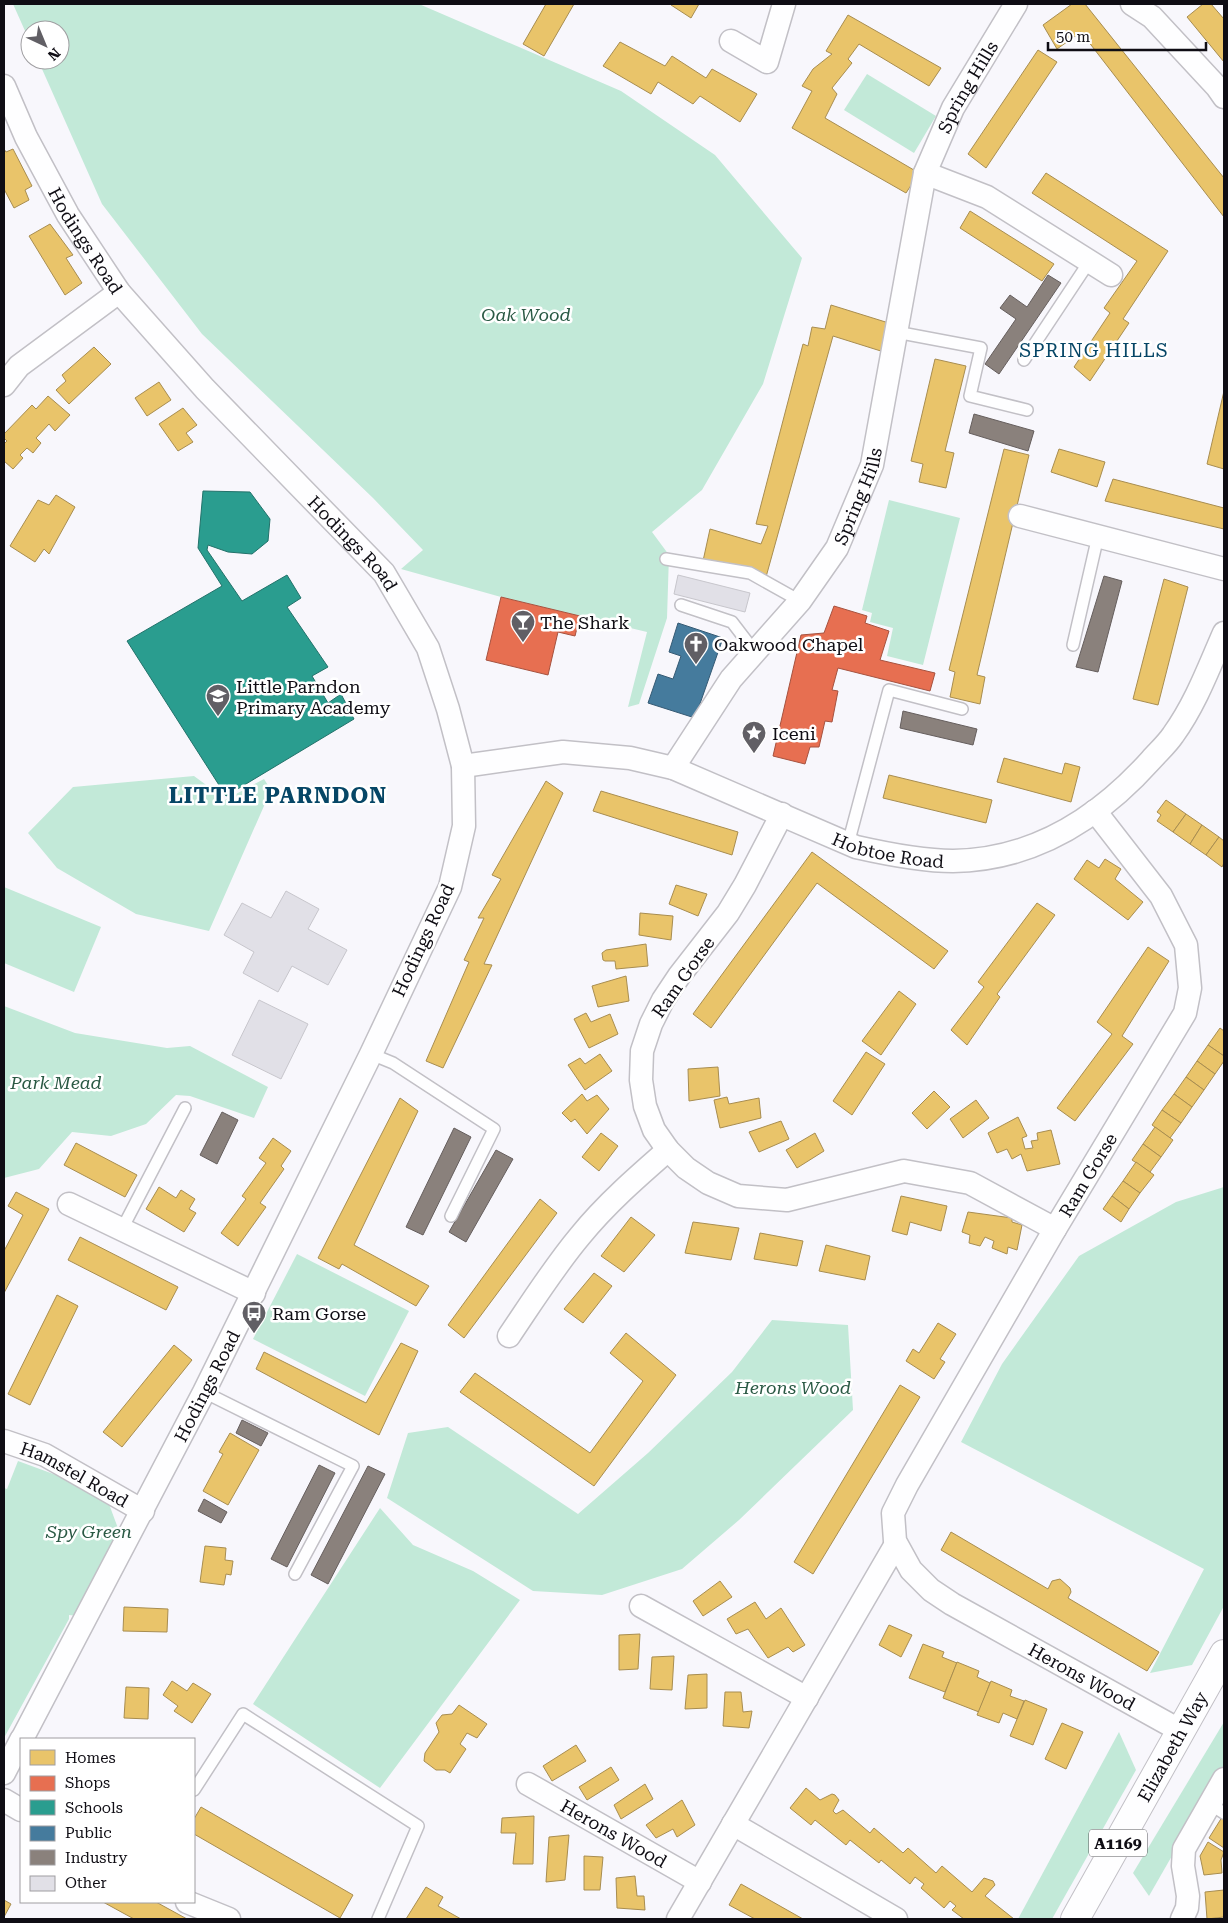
<svg xmlns="http://www.w3.org/2000/svg" width="1228" height="1923" viewBox="0 0 1228 1923" font-family="'Roboto Serif',serif">
<style>
.green{fill:#c2e9d8}
.homes{fill:#e9c46a;stroke:#a88d50}
.shops{fill:#e76f51;stroke:#a6523f}
.schools{fill:#2a9d8f;stroke:#22726a}
.public{fill:#457b9d;stroke:#355a74}
.industry{fill:#8a817c;stroke:#655e5d}
.building{fill:#e1e0e7;stroke:#c7c6cc}
.lines{fill:none;stroke-linecap:round;stroke-linejoin:round}
.lane-casing{stroke:#c2c0c6;stroke-width:14}
.street-casing{stroke:#c2c0c6;stroke-width:25}
.primary-casing{stroke:#c2c0c6;stroke-width:30}
.lane{stroke:#fefeff;stroke-width:11}
.street{stroke:#fefeff;stroke-width:22}
.primary{stroke:#fefeff;stroke-width:28}
.labels{text-anchor:middle;dominant-baseline:central;stroke-width:5;stroke-linejoin:round;paint-order:stroke}
.shield{fill:#fff;stroke:#57565a;stroke-width:1}
.shield-label{font-size:16px;font-weight:bold;fill:#0f0d14}
.street-label{font-size:18px;fill:#0f0d14;stroke:#fff}
.park-label{font-size:18px;font-style:italic;fill:#2a5944;stroke:#fff}
.poi-label{font-size:18px;fill:#0f0d14;stroke:#fff;text-anchor:start}
.neighbourhood-label{font-size:19px;letter-spacing:1px;fill:#064666;stroke:#fff}
.district-label{font-size:22px;font-weight:bold;letter-spacing:1px;fill:#064666;stroke:#fff}
</style>
<rect width="100%" height="100%" fill="#f8f7fc"/>
<g class="green">
<path d="M13,4H419L621,91L715,155L802,258L763,384L702,490L652,532L669,555L667,618L639,704L628,707L647,632L501,597L401,569L423,550L373,498L202,334L102,204L38,60H60V30H30V42Z"/>
<path d="M867,74L936,116L914,153L844,110Z"/>
<path d="M889,500L960,518L923,665L887,656L893,628L870,622L872,613L862,610Z"/>
<path d="M194,776L213,790L223,801L264,779L271,790L209,931L136,914L57,868L28,833L73,787Z"/>
<path d="M4,887L101,927L74,992L4,963Z"/>
<path d="M4,1006L75,1033L167,1048L190,1046L268,1087L254,1118L190,1096L176,1095L146,1124L111,1136L72,1132L39,1169L4,1178Z"/>
<path d="M1224,1180V1606L1192,1665L1150,1673L1204,1569L961,1442L1002,1364L1079,1256L1176,1202L1224,1187Z"/>
<path d="M297,1254L409,1311L365,1396L253,1339Z"/>
<path d="M772,1320L848,1325L853,1410L739,1520L682,1569L602,1595L533,1591L387,1498L408,1433L448,1427L578,1514L648,1453L732,1372Z"/>
<path d="M18,1461L67,1479L109,1504L119,1531L79,1616L69,1615V1619L4,1738V1488L7,1489Z"/>
<path d="M380,1508L413,1545L473,1571L520,1600L380,1788L253,1704Z"/>
<path d="M1224,1722V1765L1149,1896L1133,1873Z"/>
<path d="M1119,1732L1136,1770L1052,1919H1018Z"/>
</g>
<g class="homes">
<path d="M546,4H574L544,56L523,44Z"/>
<path d="M672,4H699L691,18L671,5Z"/>
<path d="M1072,4H1085L1224,178V217L1081,32L1057,49L1043,25Z"/>
<path d="M1203,4H1211L1224,19V62L1187,17Z"/>
<path d="M848,15L941,68L929,86L859,44L848,59L852,63L832,88L837,94L825,118L919,173L906,193L792,128L812,91L802,86L813,69L832,54L826,51Z"/>
<path d="M620,42L665,66L672,56L706,78L712,69L757,94L740,122L700,96L693,104L658,82L651,94L603,66Z"/>
<path d="M1038,50L1057,62L986,168L968,154Z"/>
<path d="M4,149L6,152L13,149L32,186L25,190L29,200L14,208L4,189Z"/>
<path d="M1046,173L1168,251L1123,319L1129,323L1090,381L1074,367L1110,313L1104,308L1137,261L1032,193Z"/>
<path d="M970,211L1054,264L1042,281L960,228Z"/>
<path d="M50,224L73,255L66,258L82,283L65,295L29,236Z"/>
<path d="M831,305L892,324L884,352L833,336L766,577L703,561L710,529L761,544L768,526L756,524L803,344L808,346L812,327L825,329Z"/>
<path d="M94,347L111,364L69,404L56,390L66,381L62,375Z"/>
<path d="M935,359L966,366L945,451L954,453L946,488L919,482L923,464L911,461Z"/>
<path d="M159,382L171,400L147,416L135,398Z"/>
<path d="M1224,391V469L1207,464Z"/>
<path d="M48,396L70,415L55,431L49,424L36,438L41,443L33,453L27,448L20,455L23,458L13,469L4,461V444L7,441L4,438V434L32,405L36,409Z"/>
<path d="M183,408L197,425L186,433L193,442L178,451L159,424Z"/>
<path d="M1004,449L1029,455L977,675L985,677L980,704L950,697L955,672L949,670Z"/>
<path d="M1059,449L1105,462L1097,487L1051,472Z"/>
<path d="M1113,479L1224,508V529L1105,501Z"/>
<path d="M56,495L75,507L49,554L44,549L35,562L10,546L38,500L49,505Z"/>
<path d="M1164,579L1188,587L1158,705L1133,699Z"/>
<path d="M1004,758L1062,774L1065,763L1080,767L1071,802L997,782Z"/>
<path d="M889,775L992,800L986,823L883,798Z"/>
<path d="M546,781L563,793L484,964L492,965L443,1068L426,1061L469,962L464,960L484,918H478L501,879L492,875Z"/>
<path d="M601,791L738,832L732,855L593,811Z"/>
<path d="M1166,800L1186,814L1173,832L1157,821L1161,815L1157,812Z"/>
<path d="M1186,814L1202,825L1190,844L1173,832Z"/>
<path d="M1202,825L1219,837L1206,855L1190,844Z"/>
<path d="M1219,837L1224,841V863L1222,867L1206,855Z"/>
<path d="M812,852L948,951L934,969L817,883L711,1028L693,1014Z"/>
<path d="M1105,859L1121,869L1115,879L1143,902L1128,920L1074,879L1087,860L1099,868Z"/>
<path d="M676,885L707,894L698,916L669,904Z"/>
<path d="M1037,903L1055,915L997,994L1000,997L967,1045L951,1030L984,987L978,982Z"/>
<path d="M640,913L673,916L671,940L639,935Z"/>
<path d="M646,944L648,966L616,969L615,961H605L603,960L602,953L606,950Z"/>
<path d="M1148,947L1169,961L1122,1036L1133,1044L1075,1121L1057,1108L1112,1034L1097,1022Z"/>
<path d="M626,976L629,1001L598,1007L592,986Z"/>
<path d="M899,991L916,1004L881,1055L862,1041Z"/>
<path d="M586,1013L591,1022L610,1014L618,1034L589,1048L574,1019Z"/>
<path d="M1220,1028L1224,1031V1056L1208,1045Z"/>
<path d="M1208,1045L1224,1056V1061L1215,1074L1197,1061Z"/>
<path d="M866,1052L885,1064L852,1115L833,1101Z"/>
<path d="M600,1054L612,1071L585,1090L568,1065L580,1058L585,1064Z"/>
<path d="M1197,1061L1215,1074L1204,1090L1186,1077Z"/>
<path d="M718,1067L720,1096L689,1101L688,1069Z"/>
<path d="M1186,1077L1204,1090L1192,1107L1174,1094Z"/>
<path d="M934,1091L950,1107L927,1129L912,1113Z"/>
<path d="M582,1094L587,1101L597,1095L609,1109L587,1134L575,1119L571,1122L562,1113Z"/>
<path d="M1174,1094L1192,1107L1181,1123L1162,1110Z"/>
<path d="M727,1097L729,1104L759,1098L761,1118L720,1128L714,1100Z"/>
<path d="M400,1098L418,1111L354,1245L429,1286L416,1306L342,1264L339,1269L318,1258Z"/>
<path d="M976,1100L989,1118L963,1138L950,1119Z"/>
<path d="M1162,1110L1181,1123L1170,1138L1152,1125Z"/>
<path d="M1018,1117L1027,1136L1022,1138L1025,1149L1033,1148L1031,1141L1038,1140L1037,1133L1051,1130L1060,1164L1027,1171L1021,1154L1012,1159L1007,1149L997,1153L988,1133Z"/>
<path d="M781,1121L789,1139L759,1152L749,1132Z"/>
<path d="M1155,1127L1173,1140L1161,1157L1143,1144Z"/>
<path d="M601,1133L618,1146L599,1171L582,1157Z"/>
<path d="M815,1133L824,1151L797,1168L786,1150Z"/>
<path d="M273,1138L291,1151L281,1166L284,1169L260,1203L266,1207L238,1246L221,1233L246,1199L242,1196L266,1163L259,1158Z"/>
<path d="M76,1143L137,1175L125,1197L64,1165Z"/>
<path d="M1143,1144L1161,1157L1150,1172L1132,1160Z"/>
<path d="M1136,1162L1154,1175L1140,1193L1123,1181Z"/>
<path d="M1123,1181L1140,1193L1129,1209L1112,1196Z"/>
<path d="M159,1187L176,1198L181,1190L195,1199L189,1209L196,1213L184,1232L146,1209Z"/>
<path d="M16,1192L49,1209L4,1293V1251L23,1215L8,1206Z"/>
<path d="M901,1196L947,1206L941,1231L910,1222L907,1235L892,1231Z"/>
<path d="M1112,1196L1129,1209L1121,1222L1103,1209Z"/>
<path d="M540,1199L557,1213L464,1338L448,1325Z"/>
<path d="M968,1212L1012,1218V1222L1022,1225L1017,1250L1008,1247L1007,1254L992,1248L994,1241L985,1237L980,1246L969,1243L970,1235L962,1232Z"/>
<path d="M631,1217L655,1235L624,1272L601,1256Z"/>
<path d="M693,1222L739,1228L731,1260L685,1253Z"/>
<path d="M760,1233L803,1241L797,1266L754,1259Z"/>
<path d="M80,1237L178,1287L166,1310L68,1260Z"/>
<path d="M826,1245L870,1256L865,1280L819,1271Z"/>
<path d="M594,1273L612,1286L583,1323L564,1309Z"/>
<path d="M57,1295L78,1306L30,1405L8,1394Z"/>
<path d="M938,1323L956,1334L940,1359L945,1362L934,1379L906,1361L913,1349L919,1353Z"/>
<path d="M626,1333L676,1375L594,1486L460,1392L475,1373L590,1453L643,1381L610,1353Z"/>
<path d="M401,1343L418,1351L379,1435L256,1369L264,1352L366,1403Z"/>
<path d="M174,1345L192,1360L122,1447L103,1432Z"/>
<path d="M900,1385L920,1397L813,1574L794,1562Z"/>
<path d="M230,1433L259,1450L228,1505L203,1491L223,1454L219,1452Z"/>
<path d="M951,1532L1048,1589L1052,1581L1060,1579L1070,1588L1071,1592L1068,1598L1159,1652L1147,1671L941,1550Z"/>
<path d="M205,1546L226,1548L225,1560L233,1561L231,1575L226,1574L224,1585L200,1582Z"/>
<path d="M720,1581L732,1597L703,1616L693,1601Z"/>
<path d="M755,1602L766,1619L781,1608L805,1645L793,1652L788,1647L768,1658L748,1629L736,1634L727,1619Z"/>
<path d="M124,1607L168,1609L167,1632L123,1631Z"/>
<path d="M889,1625L912,1635L901,1657L879,1645Z"/>
<path d="M640,1634L638,1669L619,1670V1635Z"/>
<path d="M923,1644L944,1652L942,1657L957,1663L945,1692L909,1678Z"/>
<path d="M674,1656L672,1690L650,1689L652,1657Z"/>
<path d="M957,1662L979,1671L977,1677L990,1683L979,1712L943,1698Z"/>
<path d="M707,1674V1708L685,1709L688,1675Z"/>
<path d="M172,1681L187,1691L193,1683L211,1694L192,1723L174,1711L178,1706L163,1695Z"/>
<path d="M991,1681L1012,1690L1010,1696L1024,1701L1017,1719L1003,1713L999,1723L977,1715Z"/>
<path d="M126,1687L149,1688L148,1719L124,1718Z"/>
<path d="M725,1692H741L743,1712L752,1711L749,1728L723,1726Z"/>
<path d="M1025,1700L1047,1709L1033,1745L1010,1736Z"/>
<path d="M459,1705L487,1724L477,1738L467,1733L460,1744L466,1749L450,1773L445,1770H436L424,1761L425,1753L439,1732L436,1723L442,1715L452,1714Z"/>
<path d="M1062,1723L1083,1732L1066,1769L1045,1759Z"/>
<path d="M576,1745L586,1761L552,1781L543,1766Z"/>
<path d="M611,1767L619,1780L587,1800L579,1787Z"/>
<path d="M645,1784L653,1799L621,1819L614,1805Z"/>
<path d="M806,1788L820,1800L832,1794L835,1795L839,1800L833,1811L836,1814L843,1810L870,1833L874,1828L903,1853L908,1848L936,1873L942,1866L972,1892L984,1878L993,1881L995,1885L985,1896L1014,1919H964L952,1910L956,1906L950,1901L944,1908L921,1888L924,1884L915,1877L910,1884L881,1860L879,1863L850,1840L846,1845L815,1820L811,1825L790,1808Z"/>
<path d="M682,1800L695,1825L677,1837L673,1829L656,1838L646,1825Z"/>
<path d="M201,1807L353,1895L340,1918L194,1834V1819Z"/>
<path d="M1224,1814V1848L1209,1838Z"/>
<path d="M534,1816L533,1864H513L516,1833H501L502,1818Z"/>
<path d="M569,1835L565,1880L546,1882L549,1837Z"/>
<path d="M1208,1842L1224,1852L1221,1860L1222,1873L1204,1875L1200,1856Z"/>
<path d="M584,1856L603,1857L600,1890H584Z"/>
<path d="M635,1876L637,1896H644L645,1910L617,1908L616,1878Z"/>
<path d="M741,1884L803,1919H755L729,1905Z"/>
<path d="M426,1887L443,1897L438,1906L461,1919H406Z"/>
<path d="M1224,1890V1917L1207,1919L1205,1892Z"/>
<path d="M4,1900L11,1904L4,1917Z"/>
<path d="M103,1902H156L187,1919H134Z"/>
</g>
<g class="shops">
<path d="M501,597L580,616L575,636L558,632L548,675L486,660Z"/>
<path d="M834,606L867,616L865,623L889,631L880,660L935,673L930,691L838,668L832,690L838,691L832,722L825,721L819,747H810L805,764L773,756L801,635L824,633Z"/>
</g>
<path class="schools" d="M203,491L250,492L270,519L268,541L252,554L228,552L208,545L207,550L242,601L287,575L301,598L287,607L328,667L312,676L328,703L341,694L354,719L226,796L127,641L222,586L198,548Z"/>
<path class="public" d="M678,623L723,638L695,718L648,703L658,674L673,679L681,656L669,652Z"/>
<g class="industry">
<path d="M1048,275L1061,283L999,374L985,364L1016,319L1000,308L1010,295L1027,307Z"/>
<path d="M974,414L1034,431L1028,451L969,433Z"/>
<path d="M1104,576L1122,581L1098,672L1076,667Z"/>
<path d="M903,711L977,729L973,745L900,728Z"/>
<path d="M222,1112L238,1120L217,1164L200,1155Z"/>
<path d="M454,1128L471,1137L423,1235L406,1227Z"/>
<path d="M496,1150L513,1159L466,1242L449,1232Z"/>
<path d="M242,1420L268,1433L261,1446L236,1433Z"/>
<path d="M319,1465L335,1473L287,1567L271,1559Z"/>
<path d="M368,1466L385,1474L328,1584L311,1575Z"/>
<path d="M204,1499L227,1512L221,1523L198,1511Z"/>
</g>
<g class="building">
<path d="M678,575L750,593L745,612L674,594Z"/>
<path d="M286,891L319,909L308,929L347,950L328,985L292,966L278,992L243,973L254,952L224,935L242,903L271,918Z"/>
<path d="M259,1000L308,1024L281,1079L232,1055Z"/>
</g>
<g class="lines">
<defs>
<g id="lane">
<path d="M896,332L981,348L970,396L1027,410"/>
<path d="M1024,360L1089,262"/>
<path d="M666,559L750,573L800,601"/>
<path d="M681,605L732,622L755,652"/>
<path d="M1073,645L1098,536"/>
<path d="M848,844L889,690L962,709"/>
<path d="M371,1054L393,1063L494,1129L451,1216"/>
<path d="M122,1229L185,1108"/>
<path d="M204,1392L353,1466L295,1574"/>
<path d="M194,1790L243,1714L418,1826L378,1919"/>
<path d="M1210,1804L1224,1813"/>
</g>
<g id="street">
<path d="M1132,4L1152,17L1217,87L1224,97"/>
<path d="M731,41L767,62L784,4"/>
<path id="s1" d="M4,86L26,137L68,215L119,292L205,389L384,573L428,648L448,709L463,766L464,826L450,887L371,1054L204,1392L22,1739"/>
<path d="M925,173L987,197L1111,275"/>
<path d="M4,385L19,366L119,292"/>
<path d="M1020,516L1224,569"/>
<path id="s2" d="M463,766L563,752L630,758L673,768L856,847C887,854 921,861 953,861C1033,860 1099,818 1151,760C1158,752 1167,744 1173,735C1196,703 1209,667 1224,633"/>
<path id="s3" d="M673,768L731,679L800,601L837,548L872,465L925,173L953,108L1016,4"/>
<path id="s4" d="M1095,811L1161,896L1186,945L1190,988L1185,1013L1055,1229L907,1485L893,1513L895,1541L911,1570L931,1590L952,1604L1181,1731"/>
<path d="M782,814L745,885L728,913L679,976L663,1000L651,1024L642,1051L641,1080L645,1106L654,1130L668,1150L686,1168L708,1183L738,1196L787,1200L904,1171L970,1183L1055,1229"/>
<path d="M69,1204L254,1293"/>
<path d="M509,1336C532,1302 554,1267 580,1236C606,1204 637,1177 668,1150"/>
<path id="s5" d="M4,1441L45,1455L143,1511"/>
<path d="M641,1606L807,1698"/>
<path d="M4,1773L21,1740"/>
<path id="s6" d="M528,1784L700,1882"/>
<path d="M4,1800L21,1810"/>
<path d="M733,1824L896,1919"/>
<path d="M187,1902L229,1919"/>
<path d="M678,1919L896,1544"/>
<path d="M1182,1919L1187,1908L1188,1896L1183,1866L1184,1849L1224,1779"/>
</g>
<g id="primary">
<path id="s7" d="M1075,1919L1224,1654"/>
</g>
</defs>
<use href="#lane" class="lane-casing"/>
<use href="#street" class="street-casing"/>
<use href="#primary" class="primary-casing"/>
<use href="#lane" class="lane"/>
<use href="#street" class="street"/>
<use href="#primary" class="primary"/>
</g>
<defs>
<symbol id="bar-pin" viewBox="-11 -11 22 30"><path d="M0 17L-7.5 6A9.5 9.5 0 1 1 7.5 6Z" fill="#615f65" stroke="#fff"/><path d="M-6-5H6L.8 .8V4.5H3.5V6h-7V4.5H-.8V.8Z" fill="#fff"/></symbol>
<symbol id="church-pin" viewBox="-11 -11 22 30"><path d="M0 17L-7.5 6A9.5 9.5 0 1 1 7.5 6Z" fill="#615f65" stroke="#fff"/><path d="M-1.2-6h2.4v3.5h3.3v2.4h-3.3V6h-2.4V-.1h-3.3v-2.4h3.3Z" fill="#fff"/></symbol>
<symbol id="school-pin" viewBox="-11 -11 22 30"><path d="M0 17L-7.5 6A9.5 9.5 0 1 1 7.5 6Z" fill="#615f65" stroke="#fff"/><path d="M0-5L7-2L0 1L-7-2ZM-4 1L0 2.5L4 1V4Q0 6-4 4Z" fill="#fff"/></symbol>
<symbol id="sight-pin" viewBox="-11 -11 22 30"><path d="M0 17L-7.5 6A9.5 9.5 0 1 1 7.5 6Z" fill="#615f65" stroke="#fff"/><path d="M0-6L1.8-2.2L6-1.7L2.9 1.2L3.7 5.4L0 3.3L-3.7 5.4L-2.9 1.2L-6-1.7L-1.8-2.2Z" fill="#fff"/></symbol>
<symbol id="bus-pin" viewBox="-11 -11 22 30"><path d="M0 17L-7.5 6A9.5 9.5 0 1 1 7.5 6Z" fill="#615f65" stroke="#fff"/><path d="M-5-6H5V4H4V6H2V4H-2V6H-4V4H-5ZM-3.5-4V0h7V-4ZM-3.5 1.2v1.5H-2V1.2ZM2 1.2v1.5H3.5V1.2Z" fill="#fff"/></symbol>
</defs>
<g fill-rule="evenodd">
<use href="#bar-pin" x="509" y="608" width="28" height="38"/>
<use href="#church-pin" x="682" y="630" width="28" height="38"/>
<use href="#school-pin" x="204" y="682" width="28" height="38"/>
<use href="#sight-pin" x="740" y="719" width="28" height="38"/>
<use href="#bus-pin" x="240" y="1299" width="28" height="38"/>
</g>
<g class="labels">
<rect class="shield" x="1089" y="1829.5" width="58" height="27" rx="4"/>
<g class="shield-label">
<text x="1118" y="1843">A1169</text>
</g>
<g class="street-label">
<text stroke="none"><textPath href="#s3" startOffset="758">Spring Hills</textPath></text>
<text stroke="none"><textPath href="#s1" startOffset="175">Hodings Road</textPath></text>
<text stroke="none"><textPath href="#s3" startOffset="331">Spring Hills</textPath></text>
<text stroke="none"><textPath href="#s1" startOffset="580">Hodings Road</textPath></text>
<text stroke="none"><textPath href="#s2" startOffset="444">Hobtoe Road</textPath></text>
<text transform="translate(423 940) rotate(-65)">Hodings Road</text>
<text transform="translate(683 977) rotate(-55)">Ram Gorse</text>
<text transform="translate(1088 1175) rotate(-59)">Ram Gorse</text>
<text transform="translate(207 1386) rotate(-63)">Hodings Road</text>
<text stroke="none"><textPath href="#s5" startOffset="78">Hamstel Road</textPath></text>
<text stroke="none"><textPath href="#s4" startOffset="1074">Herons Wood</textPath></text>
<text stroke="none"><textPath href="#s7" startOffset="198">Elizabeth Way</textPath></text>
<text stroke="none"><textPath href="#s6" startOffset="99">Herons Wood</textPath></text>
</g>
<g class="park-label">
<text x="526" y="314">Oak Wood</text>
<text x="56" y="1082">Park Mead</text>
<text x="793" y="1387">Herons Wood</text>
<text x="89" y="1531">Spy Green</text>
</g>
<g class="poi-label">
<text x="540" y="622">The Shark</text>
<text x="714" y="644">Oakwood Chapel</text>
<text x="236" y="686">Little Parndon<tspan x="236" dy="21">Primary Academy</tspan></text>
<text x="772" y="733">Iceni</text>
<text x="272" y="1313">Ram Gorse</text>
</g>
<g class="neighbourhood-label">
<text x="1094" y="350">SPRING HILLS</text>
</g>
<g class="district-label">
<text x="278" y="795">LITTLE PARNDON</text>
</g>
</g>
<rect width="1228" height="1923" fill="none" stroke="#0f0d14" stroke-width="10"/>
<rect x="20" y="1738" width="175" height="165" fill="#ffffff" stroke="#9f9ea1"/>
<rect x="30" y="1750" width="25" height="15" fill="#e9c46a" stroke="#9f9ea1"/>
<text x="65" y="1763" font-size="15" fill="#0f0d14">Homes</text>
<rect x="30" y="1776" width="25" height="15" fill="#e76f51" stroke="#9f9ea1"/>
<text x="65" y="1788" font-size="15" fill="#0f0d14">Shops</text>
<rect x="30" y="1800" width="25" height="15" fill="#2a9d8f" stroke="#9f9ea1"/>
<text x="65" y="1813" font-size="15" fill="#0f0d14">Schools</text>
<rect x="30" y="1826" width="25" height="15" fill="#457b9d" stroke="#9f9ea1"/>
<text x="65" y="1838" font-size="15" fill="#0f0d14">Public</text>
<rect x="30" y="1850" width="25" height="15" fill="#8a817c" stroke="#9f9ea1"/>
<text x="65" y="1863" font-size="15" fill="#0f0d14">Industry</text>
<rect x="30" y="1876" width="25" height="15" fill="#e1e0e7" stroke="#9f9ea1"/>
<text x="65" y="1888" font-size="15" fill="#0f0d14">Other</text>
<g transform="translate(45 45) rotate(136)"><circle r="24" fill="#ffffff" stroke="#9f9ea1"/>
<path d="M0-4L9 19L0 12L-9 19Z" fill="#615f65"/>
<text y="-8" font-size="14" font-weight="bold" text-anchor="middle" fill="#0f0d14">N</text>
</g>
<path d="M1048 42v8h158v-8" fill="none" stroke="#0f0d14" stroke-width="2.5"/>
<text x="1056" y="42" font-size="15" fill="#0f0d14" stroke="#ffffff" stroke-width="4" paint-order="stroke">50 m</text>
</svg>
